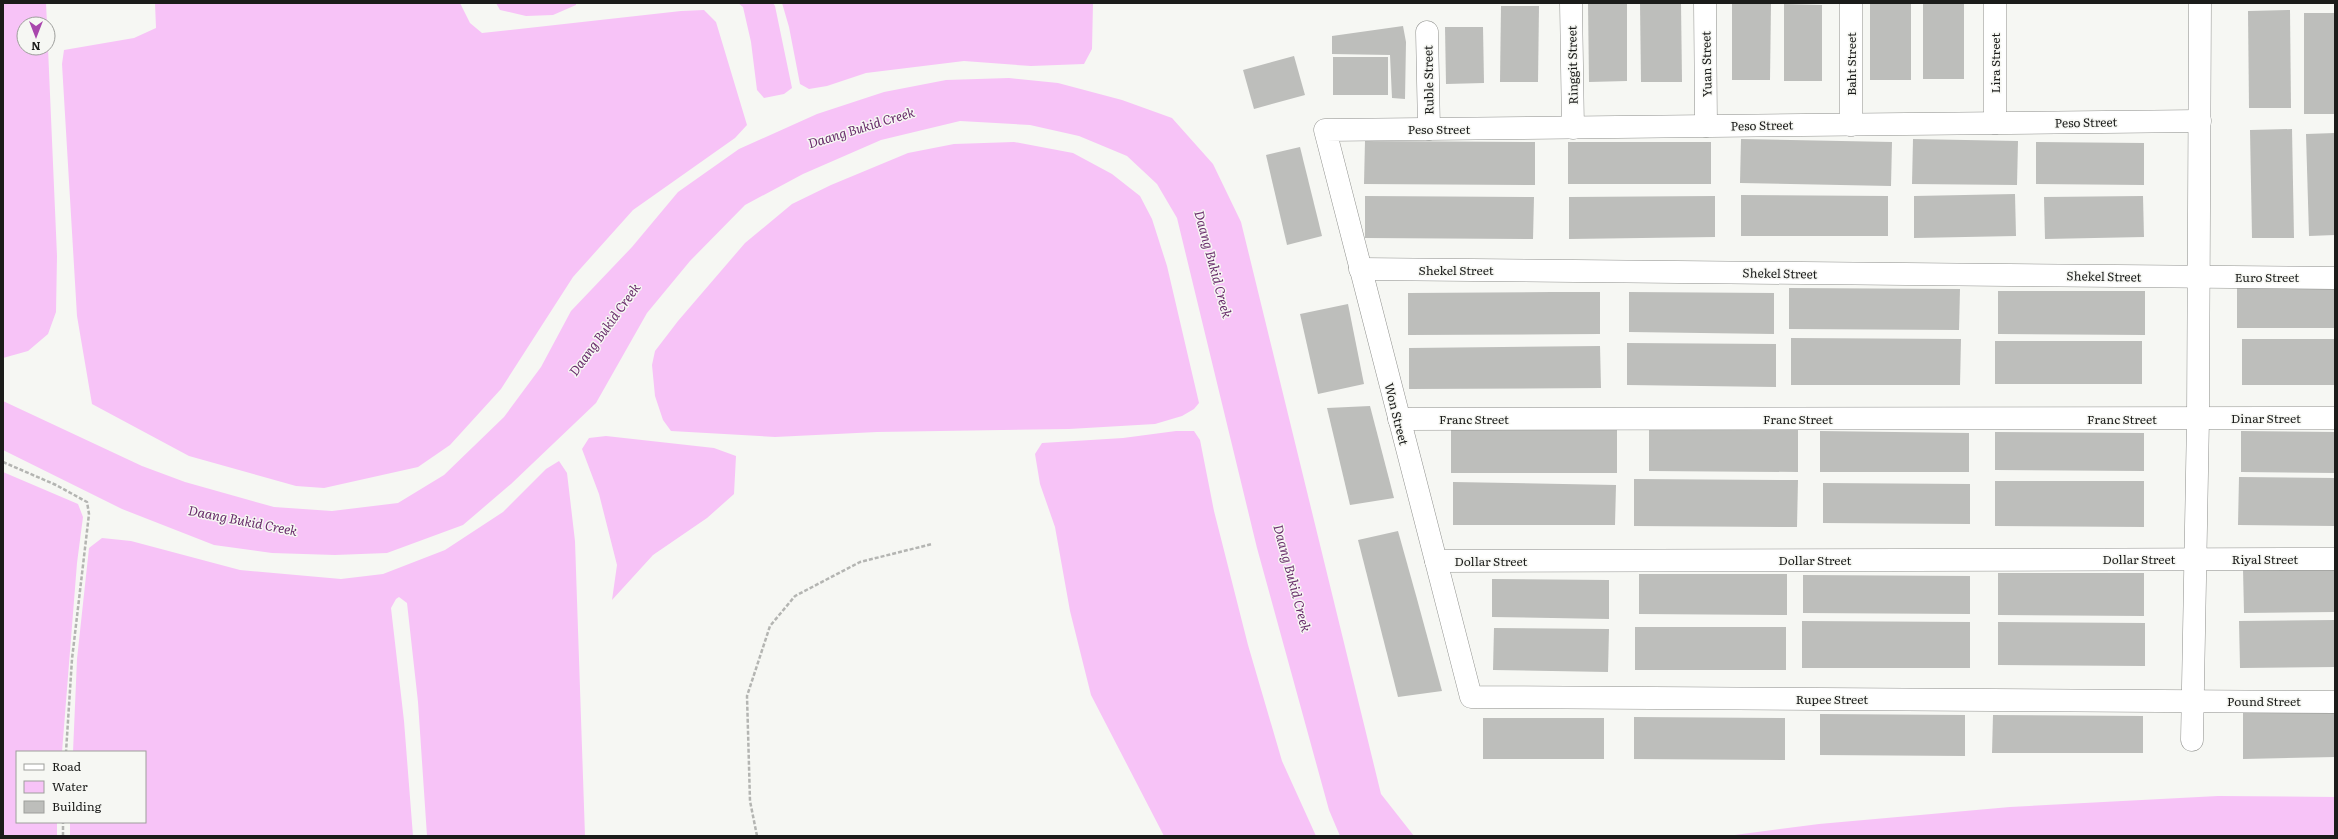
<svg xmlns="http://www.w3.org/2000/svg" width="2338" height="839" viewBox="0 0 2338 839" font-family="Literata,serif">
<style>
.water{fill:#f7c3f7}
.building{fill:#bdbebb}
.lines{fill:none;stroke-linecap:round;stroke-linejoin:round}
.minor-casing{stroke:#8f908d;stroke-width:23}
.path{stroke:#b4b5b2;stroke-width:2.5;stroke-dasharray:4 2;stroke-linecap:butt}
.minor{stroke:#fff;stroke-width:22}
.labels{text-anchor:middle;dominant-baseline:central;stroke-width:3;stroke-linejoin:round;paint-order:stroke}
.street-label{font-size:12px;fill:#1b1c1a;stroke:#f6f7f3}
.water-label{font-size:13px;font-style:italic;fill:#682c6a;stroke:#f6f7f3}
</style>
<rect width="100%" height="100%" fill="#f6f7f3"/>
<g class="water">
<path d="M3,3H46L47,24H24V48H48L57,256L56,312L48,334L28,351L3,358Z"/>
<path d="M155,3H460L470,23L482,33L681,11L704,10L716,22L747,125L735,138L633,210L573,277L501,389L450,445L418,467L324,488L296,486L189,456L92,404L77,316L62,64L64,50L134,38L156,28Z"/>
<path d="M496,3H576V5L553,15L526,16L500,10Z"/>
<path d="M738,3H773L775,6L792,88L784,94L764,98L757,90L751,42L743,7Z"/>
<path d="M782,3H1093L1092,49L1084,64L1031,66L964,61L866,73L827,86L809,89L800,84L789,27Z"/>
<path d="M1009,78L1058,83L1122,100L1172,118L1213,164L1241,222L1381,794L1414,836H1340L1329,810L1257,548L1177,218L1157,184L1127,156L1079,136L1030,125L960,121L881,140L803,174L745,205L690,261L647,313L596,403L511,484L463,525L387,553L335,555L272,553L214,545L122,509L3,450V401L142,466L185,482L274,507L332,511L398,503L444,475L504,417L541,367L571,311L632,247L678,192L739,149L817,114L884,92L946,80Z"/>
<path d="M1014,142L1073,153L1112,174L1140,196L1152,219L1167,266L1199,403L1194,409L1182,416L1155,424L1069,429L877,432L775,437L671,431L663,420L655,396L652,365L655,351L678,321L745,243L792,204L831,185L908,153L954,144Z"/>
<path d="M1176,431H1194L1200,440L1214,511L1248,645L1282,761L1316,836H1164L1091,695L1070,611L1055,527L1040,484L1035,454L1042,443L1123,438Z"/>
<path d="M606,436L714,448L736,456L734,494L707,518L653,555L612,600L617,565L599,494L582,449L589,438Z"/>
<path d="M559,461L567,473L575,541L585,836H427L418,702L407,603L399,597L396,599L391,608L404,721L413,836H70V822H145V752H73L77,659L89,548L102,538L131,541L240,570L341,579L383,574L445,550L503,512L546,469Z"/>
<path d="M3,472L78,504L83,517L77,563L62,752H17V822H57V836H3Z"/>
<path d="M2218,796L2335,797V836H1727L1819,824L2010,807Z"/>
</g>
<g class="building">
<path d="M1588,3H1627V81L1589,82Z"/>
<path d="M1640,3H1681L1682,82H1641Z"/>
<rect x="1870" y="3" width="41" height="77"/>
<rect x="1923" y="3" width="41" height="76"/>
<path d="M1732,4H1771L1770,80H1732Z"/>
<path d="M1784,4L1822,5V81H1784Z"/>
<path d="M1501,6H1539L1538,82H1500Z"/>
<path d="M2290,10L2291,108H2249L2248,11Z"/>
<rect x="2304" y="13" width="31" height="101"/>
<path d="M1403,26L1406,42L1405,99L1392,98L1390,55L1332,54V36Z"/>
<path d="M1445,27H1483L1484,83L1446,84Z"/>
<path d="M1294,56L1305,95L1254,109L1243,70Z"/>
<rect x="1333" y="57" width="55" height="38"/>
<path d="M2292,129L2294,238H2252L2250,130Z"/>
<path d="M2335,133V235L2309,236L2306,134Z"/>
<path d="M1741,139L1892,142L1891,186L1740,183Z"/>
<path d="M1913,139L2018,141L2017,185L1912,184Z"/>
<path d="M1365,141L1535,142V185L1364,184Z"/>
<rect x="1568" y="142" width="143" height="42"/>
<path d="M2036,142L2144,143V185L2036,184Z"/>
<path d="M1300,147L1322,236L1287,245L1266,155Z"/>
<path d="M2015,194L2016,236L1914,238V196Z"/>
<path d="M1741,195L1888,196V236H1741Z"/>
<path d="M1365,196L1534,197L1533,239L1365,238Z"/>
<path d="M1715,196V237L1569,239V197Z"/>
<path d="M2143,196L2144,237L2045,239L2044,197Z"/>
<rect x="2237" y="285" width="98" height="43"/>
<path d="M1789,288L1960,289L1959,330L1789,329Z"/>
<path d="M1998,291H2145V335L1998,334Z"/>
<path d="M1552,292H1600V334L1408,335V293Z"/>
<path d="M1629,292L1774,293V334L1629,332Z"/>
<path d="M1348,304L1364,384L1318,394L1300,314Z"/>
<path d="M1791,338L1961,339L1960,385H1791Z"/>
<rect x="2242" y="339" width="93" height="46"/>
<rect x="1995" y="341" width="147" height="43"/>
<path d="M1627,343L1776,344V387L1627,385Z"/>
<path d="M1600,346L1601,388L1409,389V348Z"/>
<path d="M1370,406L1394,498L1350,505L1327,408Z"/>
<path d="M1649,426L1798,427V472L1649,471Z"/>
<rect x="1451" y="427" width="166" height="46"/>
<path d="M1820,431L1969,433V472H1820Z"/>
<path d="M2241,431L2335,432V473L2241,472Z"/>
<path d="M1995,432L2144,433V471L1995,470Z"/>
<path d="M2239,477L2335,478V526L2238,525Z"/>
<path d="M1634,479L1798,480L1797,527L1634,526Z"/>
<path d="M1995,481H2144V527L1995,526Z"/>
<path d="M1453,482L1616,485L1615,525H1453Z"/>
<path d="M1823,483L1970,484V524L1823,523Z"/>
<path d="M1398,531L1417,599L1442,691L1398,697L1358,540Z"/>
<path d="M2335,568V612L2244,613L2243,569Z"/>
<path d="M1998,573H2144V616L1998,615Z"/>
<path d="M1639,574H1787V615L1639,614Z"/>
<path d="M1803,575L1970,576V614L1803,613Z"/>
<path d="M1492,579L1609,580V619L1492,617Z"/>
<path d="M2335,620V667L2240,668L2239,621Z"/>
<path d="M1802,621L1970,622V668H1802Z"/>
<path d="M1998,622L2145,623V666L1998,665Z"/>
<rect x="1635" y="627" width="151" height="43"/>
<path d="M1494,628L1609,629L1608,672L1493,670Z"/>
<path d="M2335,712V757L2243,759V713Z"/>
<path d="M1820,714L1965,715V756L1820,755Z"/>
<path d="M1993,715L2143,716V753H1992Z"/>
<path d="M1634,717L1785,718V760L1634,759Z"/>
<rect x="1483" y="718" width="121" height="41"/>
</g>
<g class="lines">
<defs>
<g id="minor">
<path d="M1571,3L1573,128"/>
<path d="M1705,3L1706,126"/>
<path d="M1851,3V125"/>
<path d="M1427,32L1429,129"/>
<path d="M2200,121L1325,130L1471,697L2335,702"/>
<path d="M1995,123V3"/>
<path d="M1360,269L2335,278"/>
<path d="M1399,419L2335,418"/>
<path d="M1436,561L2335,559"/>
<path d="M2192,740L2198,419L2200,3"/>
</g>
</defs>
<use href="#minor" class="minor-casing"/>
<g class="path">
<path d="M3,462L56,485L87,502L89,514L72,659L66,752"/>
<path d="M63,836V822"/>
<path d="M757,836L750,801L747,696L770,626L795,596L860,562L932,544"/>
</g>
<use href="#minor" class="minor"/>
</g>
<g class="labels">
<g class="street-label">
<text transform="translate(1995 63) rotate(-90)">Lira Street</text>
<text transform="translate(1706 64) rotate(-91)">Yuan Street</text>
<text transform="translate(1851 64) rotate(-90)">Baht Street</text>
<text transform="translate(1572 65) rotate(-91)">Ringgit Street</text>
<text transform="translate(1428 80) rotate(-91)">Ruble Street</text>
<text transform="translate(2086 122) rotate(-1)">Peso Street</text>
<text transform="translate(1762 125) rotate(-1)">Peso Street</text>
<text x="1439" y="129">Peso Street</text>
<text x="1456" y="270">Shekel Street</text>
<text transform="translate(1780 273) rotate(1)">Shekel Street</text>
<text transform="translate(2104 276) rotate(1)">Shekel Street</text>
<text x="2267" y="277">Euro Street</text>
<text transform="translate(1397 414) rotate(76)">Won Street</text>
<text x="2266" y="418">Dinar Street</text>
<text x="1474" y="419">Franc Street</text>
<text x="1798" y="419">Franc Street</text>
<text x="2122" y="419">Franc Street</text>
<text x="2139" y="559">Dollar Street</text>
<text x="2265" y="559">Riyal Street</text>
<text x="1815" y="560">Dollar Street</text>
<text x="1491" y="561">Dollar Street</text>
<text x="1832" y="699">Rupee Street</text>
<text x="2264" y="701">Pound Street</text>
</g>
<g class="water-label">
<text transform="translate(861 127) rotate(-17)">Daang Bukid Creek</text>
<text transform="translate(1214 264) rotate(75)">Daang Bukid Creek</text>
<text transform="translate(604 329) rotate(-54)">Daang Bukid Creek</text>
<text transform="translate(243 520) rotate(11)">Daang Bukid Creek</text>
<text transform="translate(1293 578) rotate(75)">Daang Bukid Creek</text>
</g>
</g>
<rect width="2338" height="839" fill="none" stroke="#1b1c1a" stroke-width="8"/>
<rect x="16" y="751" width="130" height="72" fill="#f6f7f3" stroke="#9e9f9c"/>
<rect x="24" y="764" width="20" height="6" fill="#ffffff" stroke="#9e9f9c"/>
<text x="52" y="771" font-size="12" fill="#1b1c1a">Road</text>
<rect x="24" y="781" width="20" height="12" fill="#f7c3f7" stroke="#9e9f9c"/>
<text x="52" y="791" font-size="12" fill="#1b1c1a">Water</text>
<rect x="24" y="801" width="20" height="12" fill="#bdbebb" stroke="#9e9f9c"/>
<text x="52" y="811" font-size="12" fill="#1b1c1a">Building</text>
<g transform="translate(36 36) rotate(180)"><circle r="19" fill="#f6f7f3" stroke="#9e9f9c"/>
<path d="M0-3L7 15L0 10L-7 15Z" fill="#a947ad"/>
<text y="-6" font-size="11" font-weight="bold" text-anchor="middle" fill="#1b1c1a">N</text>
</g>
</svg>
